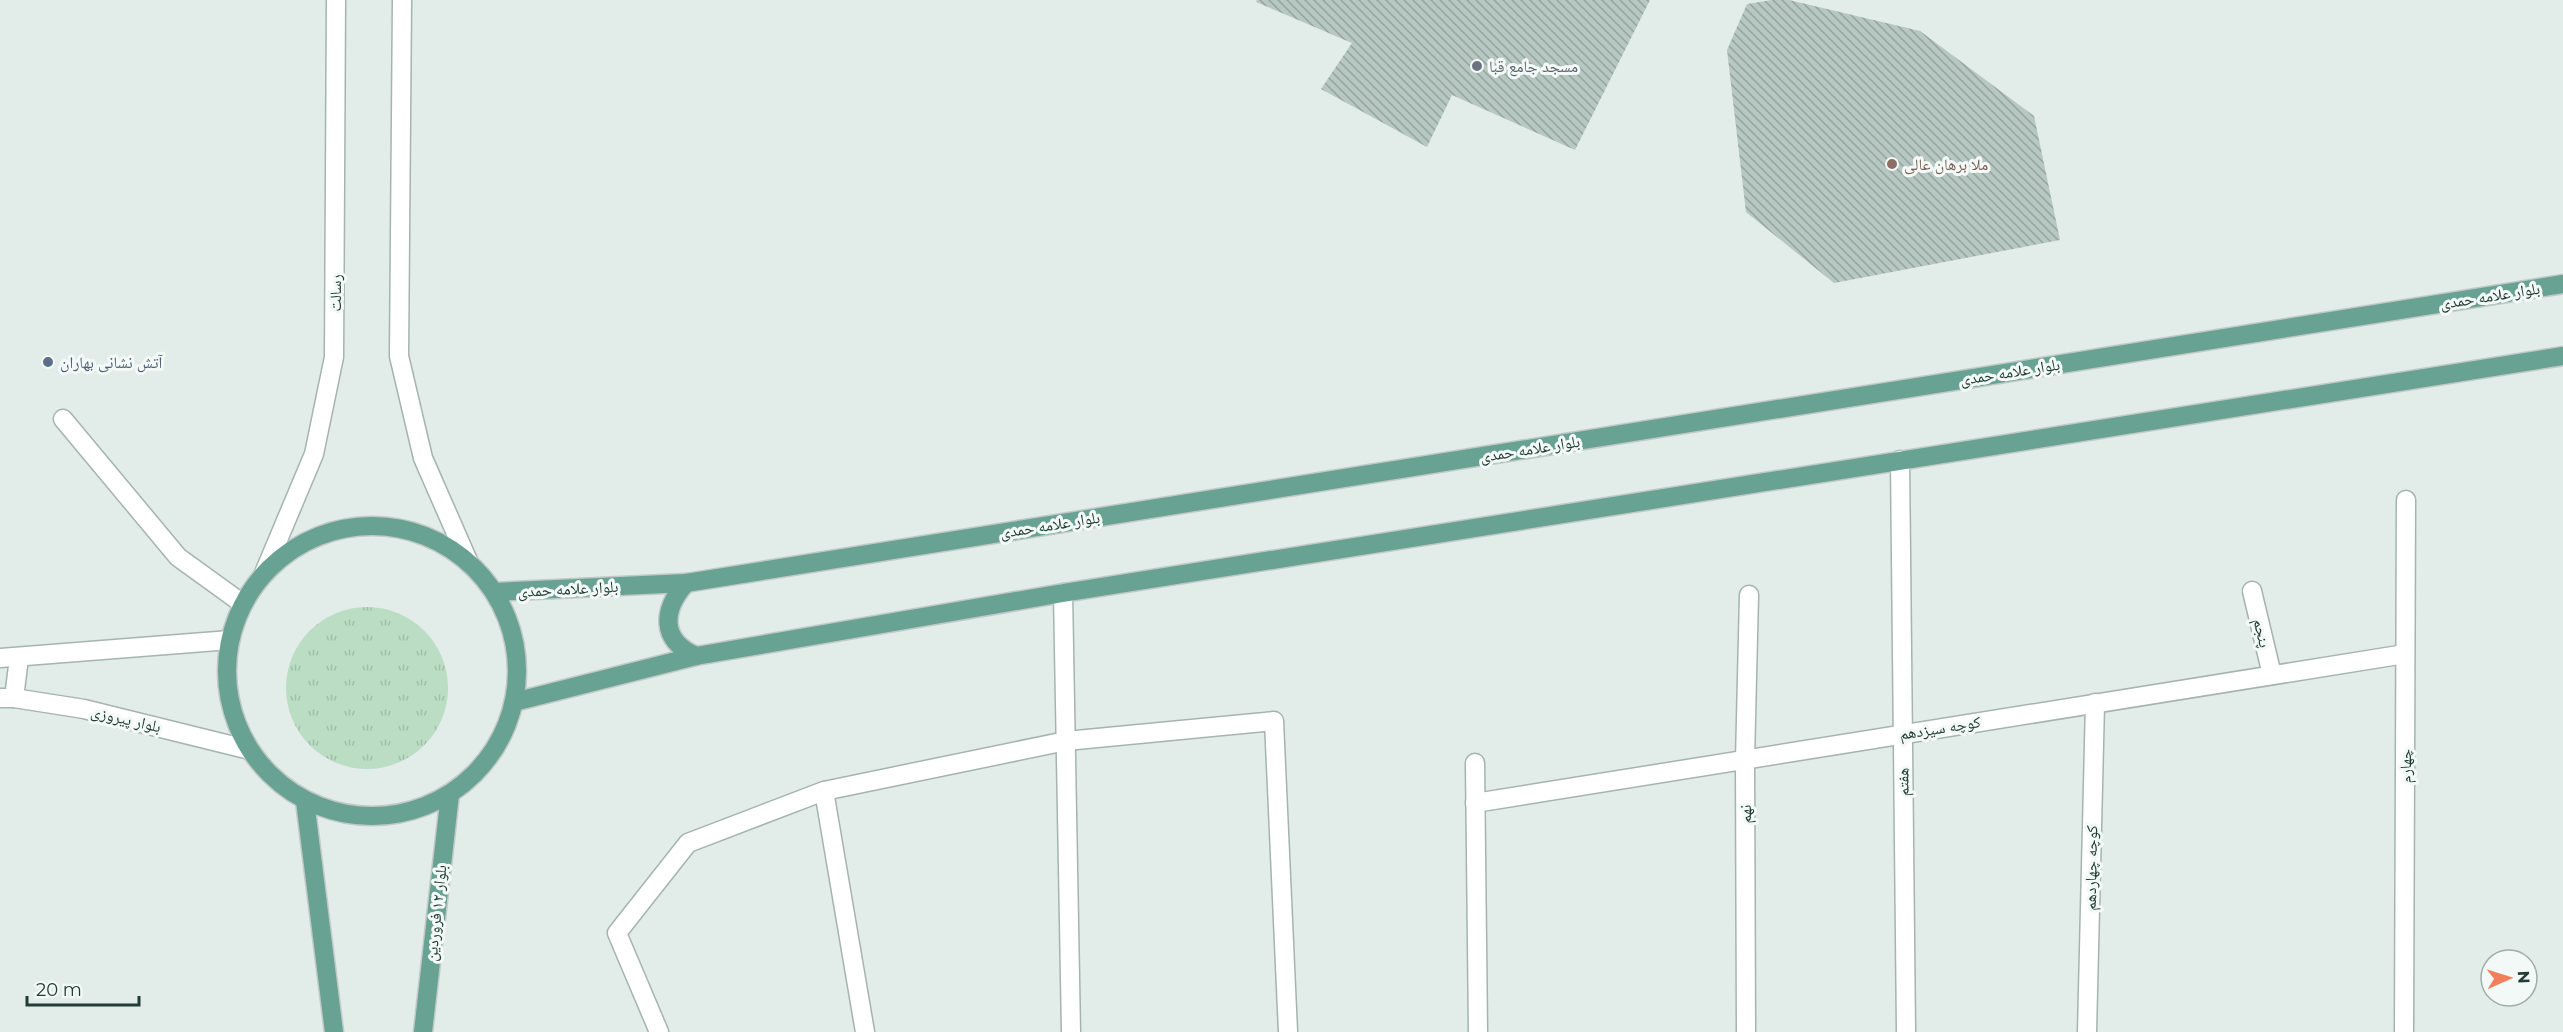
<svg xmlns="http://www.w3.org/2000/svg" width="2563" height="1032" viewBox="0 0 2563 1032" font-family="Montserrat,'Noto Naskh Arabic',sans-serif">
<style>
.grass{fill:url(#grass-tufts)}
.building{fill:url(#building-back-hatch)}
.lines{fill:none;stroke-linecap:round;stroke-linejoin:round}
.minor-casing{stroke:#a5b4af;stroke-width:21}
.major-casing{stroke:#c1c9c7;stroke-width:21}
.minor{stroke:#fff;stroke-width:18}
.major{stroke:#67a292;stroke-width:18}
.worship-dot{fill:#6b7280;stroke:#f3f9f6;stroke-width:2}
.education-dot{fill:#8d6e63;stroke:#f3f9f6;stroke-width:2}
.service-dot{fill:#5c6f8a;stroke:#f3f9f6;stroke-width:2}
.labels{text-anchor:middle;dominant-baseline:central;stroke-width:6;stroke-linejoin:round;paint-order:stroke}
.worship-label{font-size:16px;fill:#5b616d;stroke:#f3f9f6;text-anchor:start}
.education-label{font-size:16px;fill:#785e54;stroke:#f3f9f6;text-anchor:start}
.street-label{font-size:16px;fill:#223d36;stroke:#f3f9f6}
.service-label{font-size:16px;fill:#4e5e75;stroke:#f3f9f6;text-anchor:start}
</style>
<defs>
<pattern id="grass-tufts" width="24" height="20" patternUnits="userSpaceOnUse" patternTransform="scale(1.5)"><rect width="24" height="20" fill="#bbddc4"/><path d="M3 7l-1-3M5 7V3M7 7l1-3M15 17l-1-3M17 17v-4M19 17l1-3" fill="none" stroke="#a0bfa9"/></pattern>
<pattern id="building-back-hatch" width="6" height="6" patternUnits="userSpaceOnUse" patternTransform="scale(1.5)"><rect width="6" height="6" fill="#b7c7c1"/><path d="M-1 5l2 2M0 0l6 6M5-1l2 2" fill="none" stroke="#94a39e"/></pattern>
</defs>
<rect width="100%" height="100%" fill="#e2ece8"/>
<circle class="grass" cx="367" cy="688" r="81"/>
<g class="building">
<path d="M1257,0H1650L1575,150L1452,95L1427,147L1321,89L1352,43L1256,2Z"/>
<path d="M1772,0H1789L1920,31L2034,116L2060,240L1834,283L1746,212L1727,50L1747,4Z"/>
</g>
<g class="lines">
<defs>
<g id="minor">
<path d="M402,0L399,356L423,458L469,563"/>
<path d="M63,419L178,557L243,604"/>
<path d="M1900,460L1906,1032"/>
<path d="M264,573L314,454L334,357L336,0"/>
<path d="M2252,591L2272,675"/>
<path d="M1063,593L1071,1032"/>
<path d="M0,658L230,640"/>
<path d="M0,698H14L84,709L250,750"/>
<path d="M14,698L19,658"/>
<path d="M1475,763L1478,1032"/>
<path d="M824,791L865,1032"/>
<path d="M1475,803L2405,654"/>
<path d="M659,1032L617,933L688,843L824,791L1066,741L1274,721L1288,1032"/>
<path d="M1746,1032L1745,760L1749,595"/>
<path d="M2087,1032L2095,703"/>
<path d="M2404,1032L2406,500"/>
</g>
<g id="major">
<circle cx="372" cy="671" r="145"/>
<path d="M686,583C662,610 660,640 696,656"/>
<path d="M494,592L686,583L2563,284"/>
<path d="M514,702L696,656L1063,593L2563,356"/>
<path d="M305,801L334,1032"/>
<path d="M423,1032L450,794"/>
</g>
</defs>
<use href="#minor" class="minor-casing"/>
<use href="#major" class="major-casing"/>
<use href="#minor" class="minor"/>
<use href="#major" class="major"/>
</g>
<circle class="worship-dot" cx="1477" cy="66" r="6"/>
<circle class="education-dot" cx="1892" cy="164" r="6"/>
<circle class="service-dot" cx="48" cy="362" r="6"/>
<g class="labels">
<g class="worship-label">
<text x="1489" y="66">مسجد جامع قبا</text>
</g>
<g class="education-label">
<text x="1904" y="164">ملا برهان عالی</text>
</g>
<g class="street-label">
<text transform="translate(335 293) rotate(-90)">رسالت</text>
<text transform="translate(2490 296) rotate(-9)">بلوار علامه حمدی</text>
<text transform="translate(2010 372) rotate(-9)">بلوار علامه حمدی</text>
<text transform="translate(1530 449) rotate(-9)">بلوار علامه حمدی</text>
<text transform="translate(1050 525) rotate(-9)">بلوار علامه حمدی</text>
<text transform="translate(568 589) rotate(-3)">بلوار علامه حمدی</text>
<text transform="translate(2262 633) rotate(77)">پنجم</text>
<text transform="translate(126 719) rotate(13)">بلوار پیروزی</text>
<text transform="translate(1940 728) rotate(-9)">کوچه سیزدهم</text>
<text transform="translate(2405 766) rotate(-90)">چهارم</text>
<text transform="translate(1903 782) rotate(-91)">هفتم</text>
<text transform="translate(1745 814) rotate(-90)">نهم</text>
<text transform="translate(2091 868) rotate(-89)">کوچه چهاردهم</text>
<text transform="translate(436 913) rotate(-84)">بلوار ۱۲ فروردین</text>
</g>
<g class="service-label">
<text x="60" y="362">آتش نشانی بهاران</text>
</g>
</g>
<g transform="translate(2509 978) rotate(87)"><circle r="28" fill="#f3f9f6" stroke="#9faea9" stroke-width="1.5"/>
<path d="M0-4.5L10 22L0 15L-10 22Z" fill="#f27f5b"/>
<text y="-9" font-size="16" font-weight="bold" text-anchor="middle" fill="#223d36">N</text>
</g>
<path d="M27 996v9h112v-9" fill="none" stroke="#223d36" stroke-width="3"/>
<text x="36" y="996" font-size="18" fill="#223d36" stroke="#f3f9f6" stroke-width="4.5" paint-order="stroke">20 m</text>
</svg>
